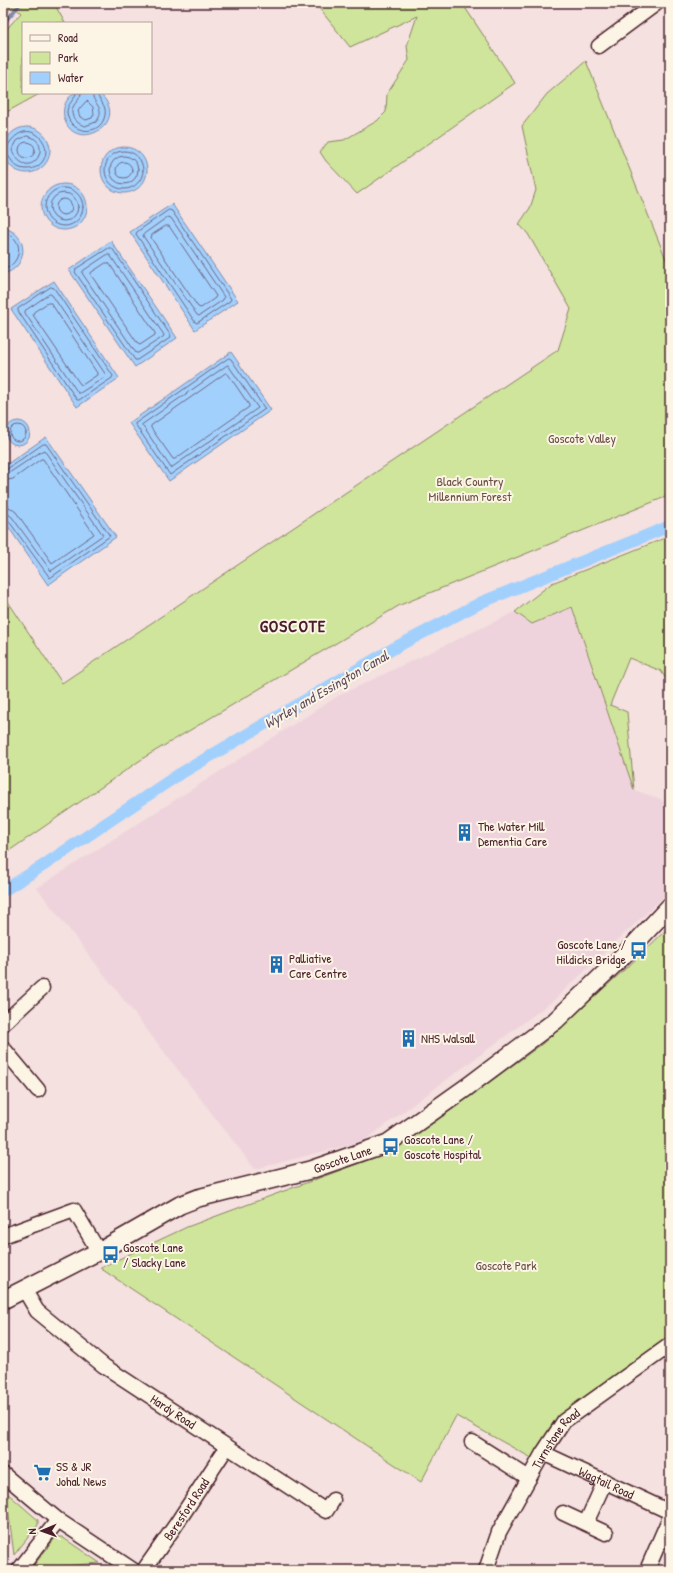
<svg xmlns="http://www.w3.org/2000/svg" width="673" height="1573" viewBox="0 0 673 1573" font-family="'Patrick Hand',sans-serif">
<style>
.built{fill:#efd3dc}
.green{fill:#cee59b;stroke:#8c8263}
.water{fill:#a2d0fd;stroke:#7f89a9}
.lines{fill:none;stroke-linecap:round;stroke-linejoin:round}
.shore{stroke:#6d667f;stroke-width:1}
.stream{stroke:#7f89a9;stroke-width:3.5}
.canal{stroke:#a2d0fd;stroke-width:12}
.minor-casing{stroke:#4a1f2b;stroke-width:17}
.tertiary-casing{stroke:#4a1f2b;stroke-width:20}
.minor{stroke:#fcf5e5;stroke-width:14}
.tertiary{stroke:#fcf5e5;stroke-width:17}
.labels{text-anchor:middle;dominant-baseline:central;stroke-width:4;stroke-linejoin:round;paint-order:stroke}
.park-label{font-size:13px;fill:#6b5047;stroke:#fcf5e5}
.poi-label{font-size:13px;fill:#4a1f2b;stroke:#fcf5e5;text-anchor:start}
.street-label{font-size:13px;fill:#4a1f2b;stroke:#fcf5e5}
.water-label{font-size:14px;font-style:italic;fill:#604b60;stroke:#fcf5e5}
.district-label{font-size:17px;font-weight:bold;letter-spacing:1px;fill:#4a1f2b;stroke:#fcf5e5}
</style>
<rect width="100%" height="100%" fill="#f4e1e0"/>
<filter id="ink" filterUnits="userSpaceOnUse"><feTurbulence type="fractalNoise" baseFrequency=".025" numOctaves="2"/><feDisplacementMap in="SourceGraphic" scale="8" xChannelSelector="R" yChannelSelector="G"/><feConvolveMatrix kernelMatrix="1 2 1 2 8 2 1 2 1" color-interpolation-filters="sRGB"/></filter>
<g filter="url(#ink)">
<path class="built" d="M571,607L634,790L660,799L670,807V891L554,1000L364,1141L255,1169L37,888L338,696L515,612L533,624Z"/>
<g class="green">
<path d="M3,3H57L55,5L65,23H23V93H41L3,114V33L21,13L13,6L3,16Z"/>
<path d="M315,3H462L515,83L357,194L326,161L320,152L328,142L344,140L377,121L386,112L387,94L409,60L407,46L417,16L350,47Z"/>
<path d="M586,61L670,269V495L400,605L145,757L3,855V594L62,683L558,350L571,309L528,234L519,224L530,208L536,190L522,126L547,94Z"/>
<path d="M670,536V682L666,679L661,671L629,658L610,705L627,712L634,790L572,607L532,624L515,612L552,583Z"/>
<path d="M670,926V1342L564,1420L537,1461L456,1416L421,1482L100,1268L187,1227L392,1151L429,1126L542,1044L634,961Z"/>
<path d="M6,1492L38,1520V1525L14,1555Z"/>
<path d="M56,1537H62L100,1563L31,1569Z"/>
</g>
<g class="water">
<path d="M74,93H99C134,123 73,156 64,117C62,107 66,99 74,93Z"/>
<circle cx="27" cy="150" r="23"/>
<circle cx="124" cy="170" r="23"/>
<circle cx="64" cy="207" r="23"/>
<path d="M172,204L238,301L195,330L130,232Z"/>
<path d="M3,228C30,233 29,268 3,274Z"/>
<path d="M111,241L177,338L135,367L69,270Z"/>
<path d="M54,281L119,378L77,407L11,309Z"/>
<path d="M231,352L271,410L169,481L129,423Z"/>
<circle cx="18" cy="433" r="12"/>
<path d="M46,437L116,537L48,585L3,519V467Z"/>
</g>
<g class="lines">
<g class="shore">
<path d="M76,93C75,100 67,104 67,112C68,134 101,138 105,115C107,104 98,101 97,93"/>
<path d="M81,93C80,100 76,101 73,107C69,116 77,124 85,126L96,122C107,108 93,105 92,93"/>
<path d="M87,101L93,107L94,114L92,118L86,120L80,117L78,111L81,107Z"/>
<path d="M27,136C57,141 29,187 12,150L17,141Z"/>
<circle cx="27" cy="150" r="8"/>
<path d="M3,148L7,147C28,110 61,149 38,166C35,168 31,169 26,169C11,169 12,154 3,153"/>
<circle cx="124" cy="170" r="19"/>
<circle cx="124" cy="170" r="14"/>
<circle cx="124" cy="170" r="8"/>
<circle cx="64" cy="207" r="19"/>
<circle cx="64" cy="207" r="14"/>
<circle cx="64" cy="207" r="8"/>
<path d="M169,210L172,211L231,299L230,301L197,323L195,322L136,234L137,232Z"/>
<path d="M168,217L171,218L224,297L223,300L199,316L197,315L143,236L144,234Z"/>
<path d="M166,226H169L216,296L215,298L201,308L198,307L151,238L152,235Z"/>
<path d="M3,232C25,237 23,263 3,270"/>
<path d="M109,248H112L171,336L170,338L137,360H135L75,272L76,269Z"/>
<path d="M107,255H110L164,335L163,337L138,353H136L82,273L83,271Z"/>
<path d="M106,263H109L155,333V335L140,345L138,344L91,275V273Z"/>
<path d="M51,287L54,288L113,376L112,378L79,400H77L18,311V309Z"/>
<path d="M50,294L52,295L106,375L105,377L80,393H78L25,313V311Z"/>
<path d="M48,303H51L97,373V375L82,385L80,384L33,315L34,312Z"/>
<path d="M229,358L231,359L265,409L170,475L135,424Z"/>
<path d="M228,365L258,408L171,468L142,425Z"/>
<path d="M226,373L228,374L249,405V407L175,459H173L151,428V426Z"/>
<circle cx="18" cy="433" r="8"/>
<path d="M3,470L7,469L43,444H46L110,536L50,578L8,520L3,518"/>
<path d="M3,475L9,473L42,451L44,450L103,535L51,571L12,517L8,514L3,513"/>
<path d="M3,481L13,479L41,459H43L94,534L52,563L16,512L9,507H3"/>
</g>
<path class="stream" d="M3,24L21,3"/>
<path class="canal" d="M3,891L44,865L178,775L396,647L482,602L670,526"/>
<defs>
<g id="minor">
<path d="M599,46L657,3"/>
<path d="M3,1024L42,988"/>
<path d="M3,1048L38,1090"/>
<path d="M3,1236L74,1210L99,1252"/>
<path id="s1" d="M24,1289L37,1311L104,1366L326,1511L333,1500"/>
<path d="M472,1442L529,1478"/>
<path id="s2" d="M543,1453L670,1512"/>
<path d="M3,1474L58,1520L133,1570"/>
<path d="M563,1513L606,1533"/>
<path d="M586,1523L605,1481"/>
<path d="M19,1570L58,1520"/>
<path id="s3" d="M144,1570L175,1526L227,1447"/>
<path id="s4" d="M486,1570L499,1532L543,1453L564,1421L670,1345"/>
<path d="M647,1570L670,1517"/>
</g>
<g id="tertiary">
<path id="s5" d="M3,1300L105,1248L180,1205L198,1198L310,1170L388,1143L467,1087L555,1021L629,950L670,906"/>
</g>
</defs>
<use href="#minor" class="minor-casing"/>
<use href="#tertiary" class="tertiary-casing"/>
<use href="#minor" class="minor"/>
<use href="#tertiary" class="tertiary"/>
</g>
</g>
<defs>
<symbol id="building-bare" viewBox="-9 -9 18 18"><path d="M-4-6H4V6H1V3H-1V6H-4ZM-2.5-4.3h1.7v1.8h-1.7ZM.8-4.3h1.7v1.8H.8ZM-2.5-1h1.7V.8h-1.7ZM.8-1h1.7V.8H.8Z" fill="#1f6fb2" stroke="#fcf5e5" stroke-width="2.5" paint-order="stroke"/></symbol>
<symbol id="bus-bare" viewBox="-9 -9 18 18"><path d="M-5-6H5V4H4V6H2V4H-2V6H-4V4H-5ZM-3.5-4V0h7V-4ZM-3.5 1.2v1.5H-2V1.2ZM2 1.2v1.5H3.5V1.2Z" fill="#1f6fb2" stroke="#fcf5e5" stroke-width="2.5" paint-order="stroke"/></symbol>
<symbol id="supermarket-bare" viewBox="-9 -9 18 18"><path d="M-6-5.5h2.5l.6 2H6L4.5 2H-2.5L-4.4-4H-6ZM-1.5 3.2a1.3 1.3 0 1 0 .1 0ZM3 3.2a1.3 1.3 0 1 0 .1 0Z" fill="#1f6fb2" stroke="#fcf5e5" stroke-width="2.5" paint-order="stroke"/></symbol>
</defs>
<g fill-rule="evenodd">
<use href="#building-bare" x="452" y="820" width="25" height="25"/>
<use href="#bus-bare" x="626" y="938" width="25" height="25"/>
<use href="#building-bare" x="264" y="952" width="25" height="25"/>
<use href="#building-bare" x="396" y="1026" width="25" height="25"/>
<use href="#bus-bare" x="378" y="1134" width="25" height="25"/>
<use href="#bus-bare" x="98" y="1242" width="25" height="25"/>
<use href="#supermarket-bare" x="30" y="1460" width="25" height="25"/>
</g>
<g class="labels">
<g class="park-label">
<text x="582" y="438">Goscote Valley</text>
<text x="470" y="481">Black Country<tspan x="470" dy="15">Millennium Forest</tspan></text>
<text x="506" y="1265">Goscote Park</text>
</g>
<g class="poi-label">
<text x="478" y="826">The Water Mill<tspan x="478" dy="15">Dementia Care</tspan></text>
<text x="626" y="944" text-anchor="end">Goscote Lane /<tspan x="626" dy="15">Hildicks Bridge</tspan></text>
<text x="289" y="958">Palliative<tspan x="289" dy="15">Care Centre</tspan></text>
<text x="421" y="1038">NHS Walsall</text>
<text x="404" y="1139">Goscote Lane /<tspan x="404" dy="15">Goscote Hospital</tspan></text>
<text x="123" y="1247">Goscote Lane<tspan x="123" dy="15">/ Slacky Lane</tspan></text>
<text x="56" y="1466">SS &amp; JR<tspan x="56" dy="15">Johal News</tspan></text>
</g>
<g class="street-label">
<text stroke="none"><textPath href="#s5" startOffset="370">Goscote Lane</textPath></text>
<text stroke="none"><textPath href="#s1" startOffset="195">Hardy Road</textPath></text>
<text stroke="none"><textPath href="#s4" startOffset="150">Turnstone Road</textPath></text>
<text stroke="none"><textPath href="#s2" startOffset="70">Wagtail Road</textPath></text>
<text stroke="none"><textPath href="#s3" startOffset="74">Beresford Road</textPath></text>
</g>
<g class="water-label">
<text transform="translate(326 689) rotate(-30)">Wyrley and Essington Canal</text>
</g>
<g class="district-label">
<text x="293" y="625">GOSCOTE</text>
</g>
</g>
<rect width="673" height="1573" fill="none" stroke="#fcf5e5" stroke-width="16"/>
<rect x="8" y="8" width="657" height="1557" fill="none" stroke="#4a1f2b" stroke-width="1.5" filter="url(#ink)"/>
<rect x="22" y="22" width="130" height="72" fill="#fcf5e5" stroke="#b59f9b"/>
<rect x="30" y="35" width="20" height="6" fill="#fcf5e5" stroke="#b59f9b"/>
<text x="58" y="42" font-size="12" fill="#4a1f2b">Road</text>
<rect x="30" y="52" width="20" height="12" fill="#cee59b" stroke="#b59f9b"/>
<text x="58" y="62" font-size="12" fill="#4a1f2b">Park</text>
<rect x="30" y="72" width="20" height="12" fill="#a2d0fd" stroke="#b59f9b"/>
<text x="58" y="82" font-size="12" fill="#4a1f2b">Water</text>
<g transform="translate(42 1531) rotate(268)" stroke="#fcf5e5" stroke-width="3" paint-order="stroke">
<path d="M0-3L7 15L0 10L-7 15Z" fill="#4a1f2b"/>
<text y="-6" font-size="11" font-weight="bold" text-anchor="middle" fill="#4a1f2b">N</text>
</g>
</svg>
